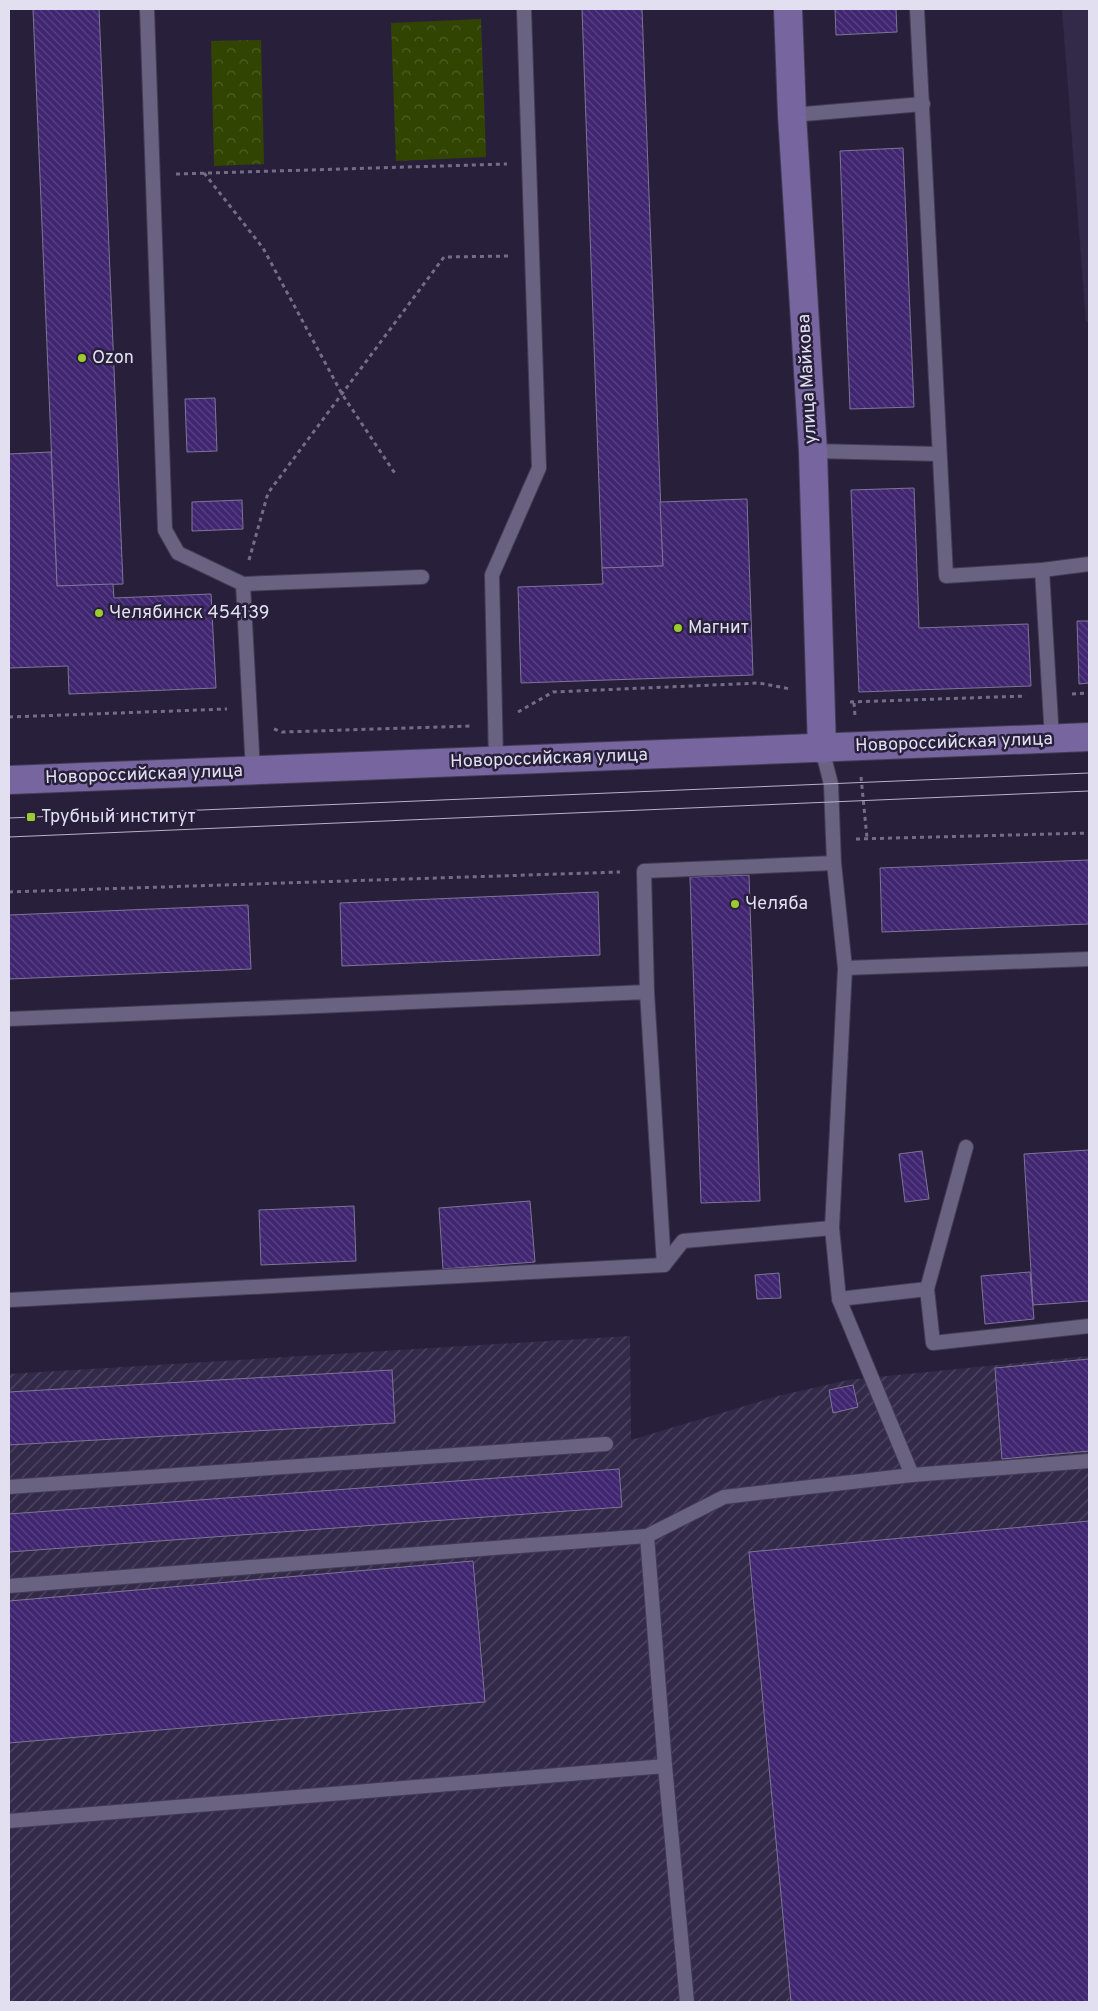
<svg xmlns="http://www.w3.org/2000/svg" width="1098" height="2011" viewBox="0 0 1098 2011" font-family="Overpass,sans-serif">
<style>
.built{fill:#332a4a}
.industrial{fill:url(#industrial-furrows)}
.forest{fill:url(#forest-crowns)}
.building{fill:url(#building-back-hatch);stroke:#7d7595}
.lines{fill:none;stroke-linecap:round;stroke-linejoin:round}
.lane-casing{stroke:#433c53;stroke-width:16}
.secondary-casing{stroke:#433c53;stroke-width:30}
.path{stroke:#746e85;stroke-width:3;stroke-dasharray:4 4;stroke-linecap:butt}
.lane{stroke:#696281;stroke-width:14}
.secondary{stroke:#76659f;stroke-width:28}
.tram{stroke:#b7b2c7;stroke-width:1}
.poi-dot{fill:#9dca30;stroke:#28203b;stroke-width:2}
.labels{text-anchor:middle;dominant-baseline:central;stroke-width:5;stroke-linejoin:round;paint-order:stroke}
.poi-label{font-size:18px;fill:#e2dff1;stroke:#28203b;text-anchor:start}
.street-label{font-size:18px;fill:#e2dff1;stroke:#28203b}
</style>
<defs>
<pattern id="industrial-furrows" width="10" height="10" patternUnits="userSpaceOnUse" patternTransform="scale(1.25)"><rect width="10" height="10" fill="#332a4a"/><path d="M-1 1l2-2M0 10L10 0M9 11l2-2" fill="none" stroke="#504865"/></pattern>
<pattern id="forest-crowns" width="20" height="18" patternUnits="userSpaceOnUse" patternTransform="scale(1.25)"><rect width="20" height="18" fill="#324401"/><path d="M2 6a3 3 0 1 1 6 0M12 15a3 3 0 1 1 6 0" fill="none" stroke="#4f5f26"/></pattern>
<pattern id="building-back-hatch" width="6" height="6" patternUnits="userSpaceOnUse" patternTransform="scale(1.25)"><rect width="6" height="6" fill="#402570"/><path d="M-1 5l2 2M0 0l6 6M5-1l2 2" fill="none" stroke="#5b4485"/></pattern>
</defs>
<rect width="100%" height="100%" fill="#28203b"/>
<path class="built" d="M1062,9H1089V322H1086Z"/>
<path class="industrial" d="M630,1336L631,1440L778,1396L848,1380L1089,1356V2002H9V1374Z"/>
<g class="forest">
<path d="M481,19L486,157L396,161L391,23Z"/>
<path d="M261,40L264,164L214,166L211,41Z"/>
</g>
<g class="building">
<path d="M33,9H99L123,584L57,586Z"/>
<path d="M582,9H642L663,566L602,568Z"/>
<path d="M835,9H896L897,32L836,35Z"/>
<path d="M903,148L914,407L850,409L840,151Z"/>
<path d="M215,398L217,451L187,452L185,399Z"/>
<path d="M51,452L57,586L113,584L114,598L211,594L216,688L69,694L68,666L9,668V454Z"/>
<path d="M914,488L919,628L1028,624L1031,686L859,692L851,490Z"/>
<path d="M747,499L753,675L521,683L518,587L603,584L602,568L663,566L660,502Z"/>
<path d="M242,500L243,529L192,531V502Z"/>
<path d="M1077,621H1089V683L1079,684Z"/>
<path d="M1089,860V924L882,932L880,868Z"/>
<path d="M749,875L760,1201L701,1203L690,877Z"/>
<path d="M598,892L600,955L342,966L340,903Z"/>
<path d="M248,905L251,969L9,979V915Z"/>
<path d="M1089,1150V1301L1033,1305L1024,1154Z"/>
<path d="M922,1151L929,1199L905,1202L899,1154Z"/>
<path d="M530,1201L535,1262L443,1269L439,1208Z"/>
<path d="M354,1206L356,1261L261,1265L259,1210Z"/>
<path d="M1030,1272L1034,1319L985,1324L981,1276Z"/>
<path d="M779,1273L781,1298L757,1299L755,1275Z"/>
<path d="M1089,1359V1451L1002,1459L995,1368Z"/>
<path d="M392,1370L395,1423L9,1445V1392Z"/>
<path d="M853,1385L858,1407L833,1413L829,1390Z"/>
<path d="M619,1469L622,1507L9,1552V1514Z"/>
<path d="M1089,1521V2002H791L749,1552Z"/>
<path d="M473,1561L485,1702L9,1743V1601Z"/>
</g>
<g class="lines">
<defs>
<g id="lane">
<path d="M147,9L165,530L178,553L243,584L253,771"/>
<path d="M917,9L946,576L1042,570L1089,564"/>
<path d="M792,115L923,104"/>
<path d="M813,451L939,454"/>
<path d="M1042,570L1052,739"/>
<path d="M243,584L422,577"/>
<path d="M822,749L831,784L834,863L845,968L832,1228L839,1299L912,1475"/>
<path d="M496,761L492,575L539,468L524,9"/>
<path d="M845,968L1089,959"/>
<path d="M647,992L644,871L834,863"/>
<path d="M9,1019L647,992L664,1265"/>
<path d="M966,1147L927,1289L933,1343L1089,1326"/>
<path d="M839,1299L927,1289"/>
<path d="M9,1300L664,1265L683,1241L832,1228"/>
<path d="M9,1487L606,1444"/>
<path d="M9,1586L647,1536"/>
<path d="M9,1821L665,1766"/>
<path d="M687,2002L665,1766L647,1536L724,1497L912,1475L1089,1461"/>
</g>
<g id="secondary">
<path d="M788,9L792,115L813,451L822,749"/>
<path d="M9,780L1089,737"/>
</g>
</defs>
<use href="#lane" class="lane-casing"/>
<use href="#secondary" class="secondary-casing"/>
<g class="path">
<path d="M204,173L263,248L342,394L396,475"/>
<path d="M176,174L507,164"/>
<path d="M249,560L268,493L444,257L509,256"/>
<path d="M1072,694L1089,693"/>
<path d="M850,702L1026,696"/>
<path d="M854,703L855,716"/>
<path d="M518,712L553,692L759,683L790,689"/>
<path d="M9,717L227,709"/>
<path d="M274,729L282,732L472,726"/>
<path d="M861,777L867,838"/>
<path d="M856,839L1089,833"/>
<path d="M9,892L620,872"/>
</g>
<use href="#lane" class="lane"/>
<use href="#secondary" class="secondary"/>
<g class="tram">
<path d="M9,818L1089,773"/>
<path d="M9,837L1089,791"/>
</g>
</g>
<g class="poi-dot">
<circle cx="82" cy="358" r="5"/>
<circle cx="99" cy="613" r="5"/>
<circle cx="678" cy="628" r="5"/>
<rect x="26" y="812" width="10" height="10" rx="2.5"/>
<circle cx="735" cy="904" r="5"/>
</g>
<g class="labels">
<g class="poi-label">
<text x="92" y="358">Ozon</text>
<text x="109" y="613">Челябинск 454139</text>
<text x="688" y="628">Магнит</text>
<text x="41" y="817">Трубный институт</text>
<text x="745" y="904">Челяба</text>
</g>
<g class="street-label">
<text transform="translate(808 379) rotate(-93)">улица Майкова</text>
<text transform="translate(954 743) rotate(-2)">Новороссийская улица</text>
<text transform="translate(549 759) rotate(-2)">Новороссийская улица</text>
<text transform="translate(144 775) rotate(-2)">Новороссийская улица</text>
</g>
</g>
<rect width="1098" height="2011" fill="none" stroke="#e2dff1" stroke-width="20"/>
</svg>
